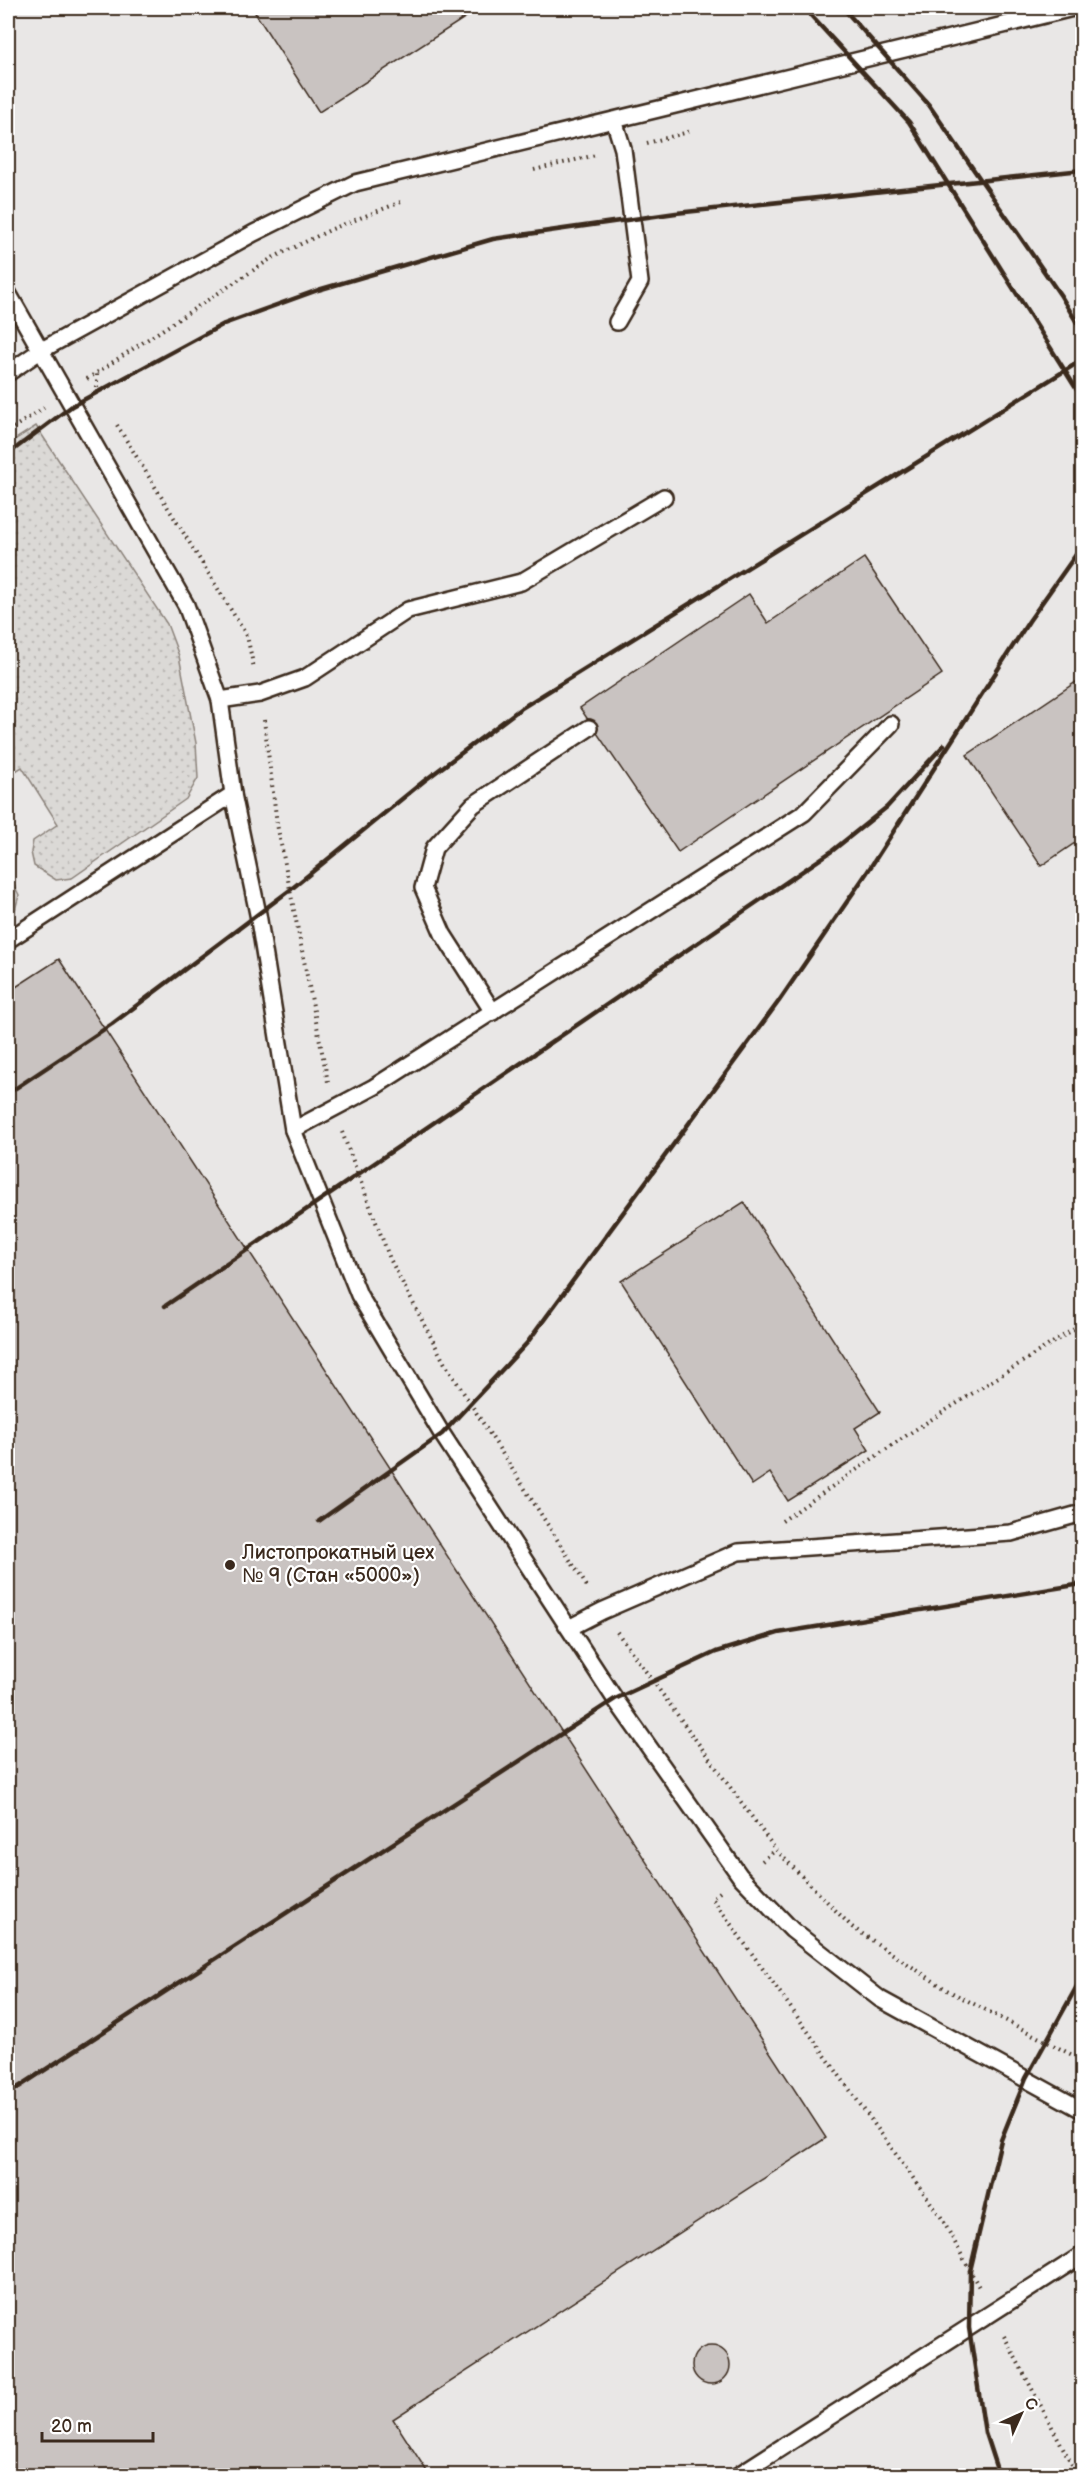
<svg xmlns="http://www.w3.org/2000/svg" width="1090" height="2483" viewBox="0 0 1090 2483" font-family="'Balsamiq Sans',sans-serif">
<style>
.built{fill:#e9e7e6}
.grass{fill:url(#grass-dots);stroke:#8b827a;stroke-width:1.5}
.building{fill:#c9c3c1;stroke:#3b2a1e;stroke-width:1.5}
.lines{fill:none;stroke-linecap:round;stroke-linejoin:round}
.service-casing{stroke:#3b2a1e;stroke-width:20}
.path{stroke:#3b2a1e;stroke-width:4;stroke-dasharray:1.5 4.5;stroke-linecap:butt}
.service{stroke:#fff;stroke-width:15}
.rail{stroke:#3b2a1e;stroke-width:4.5}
.poi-dot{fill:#3b2a1e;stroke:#fff;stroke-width:2}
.labels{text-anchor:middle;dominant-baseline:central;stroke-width:4.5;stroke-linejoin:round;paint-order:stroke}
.poi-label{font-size:20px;fill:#3b2a1e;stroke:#fff;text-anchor:start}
</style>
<defs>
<pattern id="grass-dots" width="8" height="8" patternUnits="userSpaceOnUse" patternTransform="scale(1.5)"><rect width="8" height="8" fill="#dbd9d6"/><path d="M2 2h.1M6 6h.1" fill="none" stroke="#bdbab7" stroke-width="1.8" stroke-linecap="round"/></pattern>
</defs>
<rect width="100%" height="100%" fill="#f7f6f6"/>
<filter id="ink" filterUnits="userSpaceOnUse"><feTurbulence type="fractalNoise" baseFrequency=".0167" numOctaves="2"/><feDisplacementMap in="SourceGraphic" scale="12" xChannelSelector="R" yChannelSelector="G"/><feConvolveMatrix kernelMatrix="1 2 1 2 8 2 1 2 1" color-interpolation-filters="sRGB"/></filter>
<g filter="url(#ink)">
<rect class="built" x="8" y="8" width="1074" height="2467"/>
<g class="grass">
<path d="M36,426L167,624L179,656L196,743L198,778L186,799L72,878L56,880L34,866L31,852L33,841L58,824L22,767L8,776V444Z"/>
<path d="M8,873L19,895L14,914L8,919Z"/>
</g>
<g class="building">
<path d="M252,8H480L319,112Z"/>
<path d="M864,558L942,674L678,852L580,708L749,594L768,623Z"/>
<path d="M1082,678V838L1041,866L967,755Z"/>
<path d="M59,959L826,2138L393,2419L430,2476H8V992Z"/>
<path d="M744,1202L880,1412L855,1428L869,1450L788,1501L770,1473L752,1485L621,1281Z"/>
<circle cx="711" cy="2365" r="19"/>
</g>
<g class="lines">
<defs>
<g id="service">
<path d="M614,120L623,149L640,282L617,322"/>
<path d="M8,293L186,605L220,700L233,794"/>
<path d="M8,373L40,351L254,233L355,183L1073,8"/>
<path d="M220,700L260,694L305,678L408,610L521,582L664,497"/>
<path d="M8,940L233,794L258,914L293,1130L359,1295L442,1434L615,1699L740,1876L792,1930L880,1999L1082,2110"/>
<path d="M493,1012L443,934L423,888L434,848L473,805L589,728"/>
<path d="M293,1130L374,1087L804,813L891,724"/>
<path d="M569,1628L602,1611L738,1552L1011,1533L1082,1513"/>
<path d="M737,2476L1082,2255"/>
</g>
</defs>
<use href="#service" class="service-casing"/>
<g class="path">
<path d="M647,143L692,131"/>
<path d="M534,170L596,155"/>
<path d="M87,379L272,258L332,229L401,202"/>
<path d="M97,394V371"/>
<path d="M117,425L247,636L254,668"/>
<path d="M8,431L44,408"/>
<path d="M264,720L277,824L328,1082"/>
<path d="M342,1132L390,1259L444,1362L588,1588"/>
<path d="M782,1521L910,1433L1082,1324"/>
<path d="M617,1632L776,1850L852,1927L947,1990L1082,2060"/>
<path d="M762,1861L776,1850"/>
<path d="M720,1892L712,1898L941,2217L980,2289"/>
<path d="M1004,2336L1078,2476"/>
</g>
<use href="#service" class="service"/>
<g class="rail">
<path d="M804,8L909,122L1082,398"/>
<path d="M843,8L929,105L1061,296L1082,331"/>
<path d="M8,454L72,406L224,324L318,290L493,239L676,213L1082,170"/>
<path d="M10,1092L112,1024L290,890L424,781L520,709L1082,360"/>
<path d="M165,1306L832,851L887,807L944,745"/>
<path d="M319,1521L442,1434L527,1343L779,1001L866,874L1029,621L1082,546"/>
<path d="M8,2094L615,1699L716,1652L778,1633L1082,1584"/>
<path d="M999,2476L985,2433L969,2328L970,2271L1001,2140L1026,2078L1082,1977"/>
</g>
</g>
</g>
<circle class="poi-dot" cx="230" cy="1565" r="6"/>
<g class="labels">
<g class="poi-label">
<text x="242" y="1553">Листопрокатный цех<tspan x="242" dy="23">№ 9 (Стан «5000»)</tspan></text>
</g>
</g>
<rect width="1090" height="2483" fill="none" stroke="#fff" stroke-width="30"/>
<rect x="15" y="15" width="1060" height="2453" fill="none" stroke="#3b2a1e" stroke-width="2" filter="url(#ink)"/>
<g transform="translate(1021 2414) rotate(45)" stroke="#ffffff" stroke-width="4.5" paint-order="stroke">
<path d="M0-4.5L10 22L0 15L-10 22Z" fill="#3b2a1e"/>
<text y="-9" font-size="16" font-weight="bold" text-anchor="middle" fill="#3b2a1e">С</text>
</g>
<path d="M42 2432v9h111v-9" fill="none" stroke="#3b2a1e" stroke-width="3"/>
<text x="51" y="2432" font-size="18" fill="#3b2a1e" stroke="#ffffff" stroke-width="4.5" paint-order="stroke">20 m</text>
</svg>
